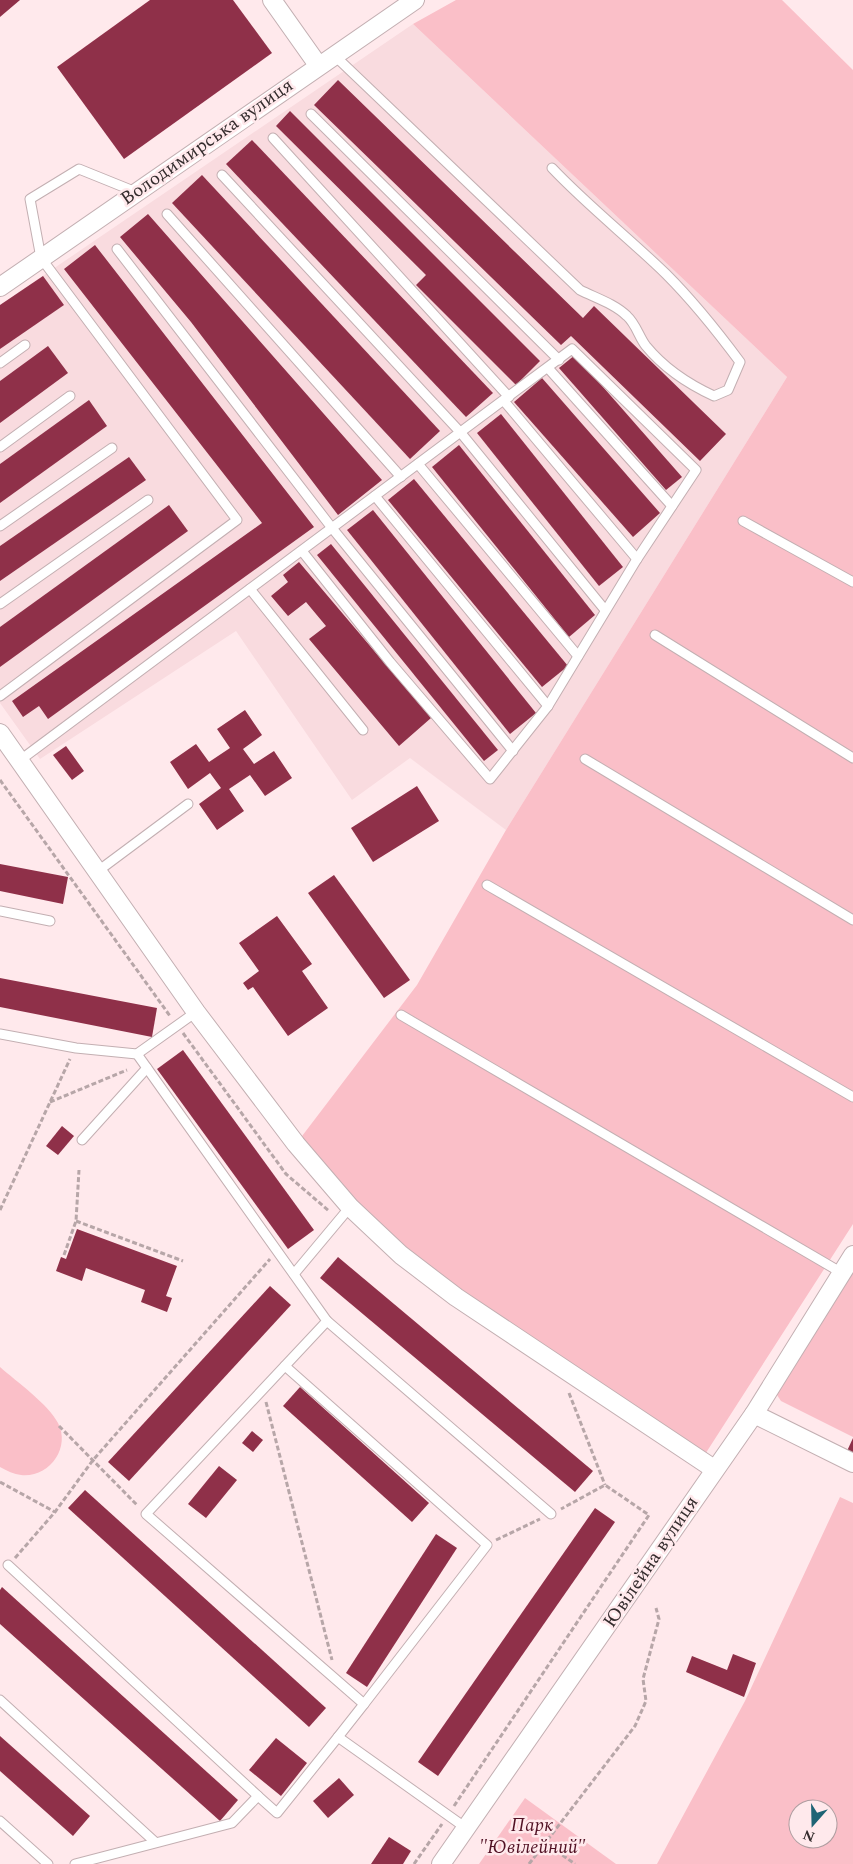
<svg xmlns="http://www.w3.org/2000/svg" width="853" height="1864" viewBox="0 0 853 1864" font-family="Spectral,serif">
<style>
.built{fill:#f9dbdf}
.green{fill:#fabfc8;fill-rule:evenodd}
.building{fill:#8f3049}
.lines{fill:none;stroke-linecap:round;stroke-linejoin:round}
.service-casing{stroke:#c3afb2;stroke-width:11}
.minor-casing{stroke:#c3afb2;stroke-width:20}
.path{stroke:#b7a6a8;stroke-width:3;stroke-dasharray:5 2.5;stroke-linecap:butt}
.service{stroke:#fff;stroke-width:9}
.minor{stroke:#fff;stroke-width:18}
.labels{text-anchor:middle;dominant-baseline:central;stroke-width:5;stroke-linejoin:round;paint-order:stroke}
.street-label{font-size:19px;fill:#342c2d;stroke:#ffe9ec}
.park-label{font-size:19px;font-style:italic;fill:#511124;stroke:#ffe9ec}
</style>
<rect width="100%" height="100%" fill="#ffe9ec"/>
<path class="built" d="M413,24L787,377L506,830L410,758L352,800L236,631L40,759L0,703V305Z"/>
<g class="green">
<path d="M456,0H782L853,70V1224L702,1459L456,1297L296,1144L417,985L506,830L787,377L413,24Z"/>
<path d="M853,1267V1437L781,1401L775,1392Z"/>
<path d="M0,1367C17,1382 48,1404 58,1423C71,1448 49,1478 21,1475C14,1474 7,1471 0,1467Z"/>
<path d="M840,1497L853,1503V1864H657L745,1701ZM798,1809H828V1839H798Z"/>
<path d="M525,1798L616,1864H479Z"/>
</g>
<g class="building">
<path d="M0,0H20L0,17Z"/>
<path d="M150,0H233L272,53L124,159L57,67Z"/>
<path d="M338,80L583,318L594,306L726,434L700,461L571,336L561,345L314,105Z"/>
<path d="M290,111L540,361L516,385L416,285L426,275L276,126Z"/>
<path d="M252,140L493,393L466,417L226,164Z"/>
<path d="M202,175L440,431L410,459L172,203Z"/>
<path d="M148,214L382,480L338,515L191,322L120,237Z"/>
<path d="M95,245L314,527L48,719L39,706L23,717L12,701L262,523L64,269Z"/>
<path d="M43,276L64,305L0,349V305Z"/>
<path d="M48,346L68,373L0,423V381Z"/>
<path d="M575,355L682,477L666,490L559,368Z"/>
<path d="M542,378L660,513L633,537L514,402Z"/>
<path d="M89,400L107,426L0,503V464Z"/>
<path d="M501,414L623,567L599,586L477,433Z"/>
<path d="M459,445L595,615L569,637L432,467Z"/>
<path d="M129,457L146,480L0,581V546Z"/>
<path d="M414,479L568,666L542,687L388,500Z"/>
<path d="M169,505L188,531L0,667V627Z"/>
<path d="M373,510L536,713L510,734L347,530Z"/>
<path d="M331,544L498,750L484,761L317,555Z"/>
<path d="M299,562L431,718L399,746L309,639L326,626L306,602L288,616L271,596L288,582L283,575Z"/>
<path d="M245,710L262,735L243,749L254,764L274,751L292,778L265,796L250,775L229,789L244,811L217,830L199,804L221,788L210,773L188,789L170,762L196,744L209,762L230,748L217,729Z"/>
<path d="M66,746L84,771L72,780L53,755Z"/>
<path d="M417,786L439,821L373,862L351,828Z"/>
<path d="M0,864L68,877L63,904L0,891Z"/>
<path d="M334,875L410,980L384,998L308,893Z"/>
<path d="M277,916L312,964L302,971L328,1008L288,1036L253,987L248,990L243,983L259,971L239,943Z"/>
<path d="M0,978L157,1008L152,1037L0,1007Z"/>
<path d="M183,1050L314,1230L288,1249L157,1069Z"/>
<path d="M62,1126L74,1136L58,1155L46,1146Z"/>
<path d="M77,1229L177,1266L166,1296L172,1298L167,1312L141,1302L145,1290L86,1268L82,1281L56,1271L61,1257L66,1259Z"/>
<path d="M338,1257L593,1471L575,1492L320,1278Z"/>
<path d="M270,1286L291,1305L129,1481L108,1462Z"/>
<path d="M300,1387L429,1503L412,1522L283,1406Z"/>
<path d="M252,1431L263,1440L253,1452L242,1443Z"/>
<path d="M853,1438V1454L847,1451Z"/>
<path d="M219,1466L237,1480L206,1518L188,1504Z"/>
<path d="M85,1490L326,1708L309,1727L68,1508Z"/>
<path d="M595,1508L615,1522L438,1776L418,1762Z"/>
<path d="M436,1534L457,1548L367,1687L346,1673Z"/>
<path d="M2,1587L238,1800L220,1821L0,1624V1590Z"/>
<path d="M733,1654L756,1663L744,1697L686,1672L692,1656L727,1670Z"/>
<path d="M0,1736L90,1816L73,1836L0,1771Z"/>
<path d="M276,1738L307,1763L281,1796L249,1770Z"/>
<path d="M339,1778L354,1795L328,1818L313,1801Z"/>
<path d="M389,1837L411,1851L403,1864H371Z"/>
</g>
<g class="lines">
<defs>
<g id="service">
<path d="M334,55L580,290C596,298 615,304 627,316C636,324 639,337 646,346C664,368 688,384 714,396L728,390L740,362C717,331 694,302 666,274C629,238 588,206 552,168"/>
<path d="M311,114L559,360"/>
<path d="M273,138L509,397"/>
<path d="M222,175L461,433L605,610"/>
<path d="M167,214L401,477"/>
<path d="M117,249L332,528L513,751"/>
<path d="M0,363L25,345"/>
<path d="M548,368L672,506"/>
<path d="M504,401L637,559"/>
<path d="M0,447L70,396"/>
<path d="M418,464L578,656"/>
<path d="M375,496L548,706"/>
<path d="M743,521L853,582"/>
<path d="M0,526L112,448"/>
<path d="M250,589L363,730"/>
<path d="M0,604L148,500"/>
<path d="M655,635L853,758"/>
<path d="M0,696L237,520L41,258L30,199L79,169L136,192"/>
<path d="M585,759L853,920"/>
<path d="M19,761L572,349L696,470L637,559L548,706L490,779L390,662L302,551"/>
<path d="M98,871L188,804"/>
<path d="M487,885L853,1097"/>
<path d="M0,911L50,921"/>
<path d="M401,1015L842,1273"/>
<path d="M0,1034L76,1048L137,1054L196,1012"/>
<path d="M137,1054L327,1321L146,1514L364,1704L338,1737"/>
<path d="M82,1140L147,1068"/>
<path d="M294,1274L350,1207"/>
<path d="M327,1321L551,1514"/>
<path d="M285,1366L487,1545L364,1704"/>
<path d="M8,1565L258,1796"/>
<path d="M0,1700L155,1842"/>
<path d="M0,1821L48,1864"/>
<path d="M75,1864L232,1823L258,1796L277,1813L338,1737L466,1828"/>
</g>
<g id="minor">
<path d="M272,0L318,65"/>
<path d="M0,287L415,0"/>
<path d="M0,733L196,1012L296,1144L350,1207L401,1255L456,1297L714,1469"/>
<path d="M754,1414L853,1463"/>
<path d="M441,1864L754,1414L853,1255"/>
</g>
</defs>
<use href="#service" class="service-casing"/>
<use href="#minor" class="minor-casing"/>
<g class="path">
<path d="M0,780L170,1016"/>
<path d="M183,1033L286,1174L329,1211"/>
<path d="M50,1102L127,1070"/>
<path d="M0,1210L70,1059"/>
<path d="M76,1221L183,1261"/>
<path d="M64,1255L76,1221L79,1170"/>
<path d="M569,1393L605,1485"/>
<path d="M266,1402L332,1660"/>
<path d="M59,1426L138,1506"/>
<path d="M0,1482L55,1512"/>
<path d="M496,1540L540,1519"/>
<path d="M15,1558L55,1512L93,1460L270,1259"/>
<path d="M454,1806L649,1515L605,1485L561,1509"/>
<path d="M544,1842L575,1864"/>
<path d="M414,1864L442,1824"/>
<path d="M529,1864L635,1726L646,1701L643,1679L659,1619L656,1608"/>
</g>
<use href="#service" class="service"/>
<use href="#minor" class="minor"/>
</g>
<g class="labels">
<g class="street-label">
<text transform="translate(207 142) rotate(-35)">Володимирська вулиця</text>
<text transform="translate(651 1562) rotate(-56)">Ювілейна вулиця</text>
</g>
<g class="park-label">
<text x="532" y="1825">Парк<tspan x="532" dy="22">"Ювілейний"</tspan></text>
</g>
</g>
<g transform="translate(813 1824) rotate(200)"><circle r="24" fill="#ffe9ec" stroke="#ae9da0"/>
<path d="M0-4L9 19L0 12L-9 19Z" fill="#1e6475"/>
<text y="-8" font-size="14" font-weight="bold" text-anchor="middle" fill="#342c2d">N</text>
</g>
</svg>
